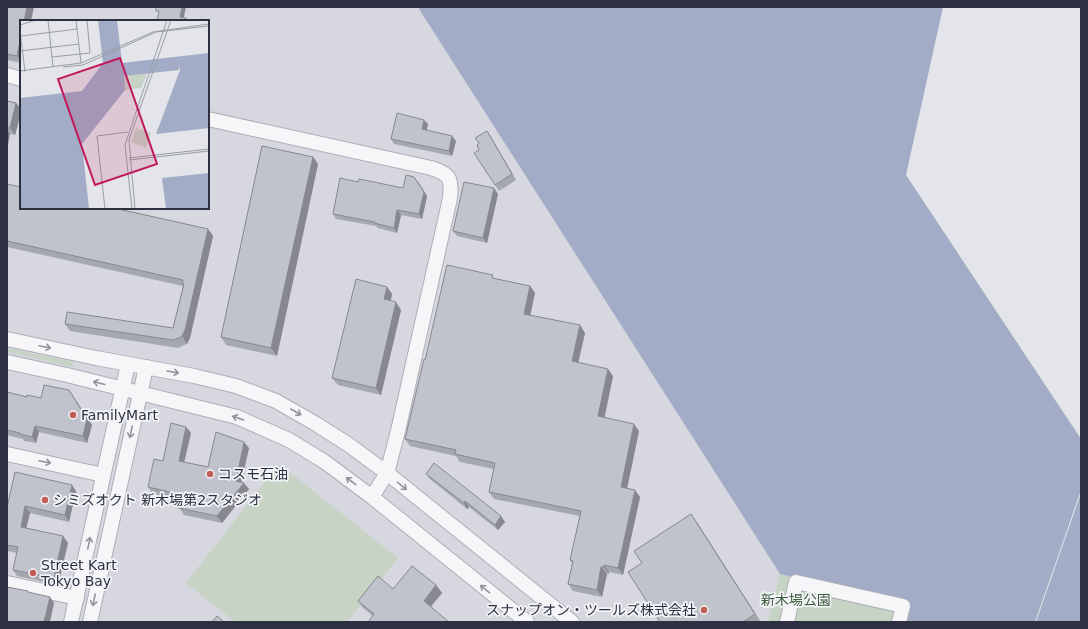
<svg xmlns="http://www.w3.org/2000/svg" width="1088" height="629" viewBox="0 0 1088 629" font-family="'DejaVu Sans','Noto Sans JP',sans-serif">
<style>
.built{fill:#d6d7df;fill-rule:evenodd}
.green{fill:#c6d3c5}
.water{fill:#a2acc6}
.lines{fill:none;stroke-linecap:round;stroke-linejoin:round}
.minor-casing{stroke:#acafb7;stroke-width:16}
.minor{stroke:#f6f6f9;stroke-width:14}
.wall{fill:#a6a8af}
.shaded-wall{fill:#87888f}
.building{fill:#c1c3cc;stroke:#87888f}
.oneway{stroke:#92939d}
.poi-dot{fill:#c15d56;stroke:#f3f4f7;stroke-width:1.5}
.labels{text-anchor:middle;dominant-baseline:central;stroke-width:3.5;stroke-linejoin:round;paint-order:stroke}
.poi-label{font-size:14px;fill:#2d3041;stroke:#f3f4f7;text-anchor:start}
.park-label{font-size:14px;fill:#3b5b3c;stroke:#f3f4f7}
.inset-road{fill:none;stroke:#9a9da6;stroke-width:1}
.view{fill:#c2185b;fill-opacity:0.15;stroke:#c2185b;stroke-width:2}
.inset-edge{fill:none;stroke:#2d3041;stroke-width:2}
</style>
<rect width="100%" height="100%" fill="#e3e5ea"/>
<path class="built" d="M7,7H419V9L780,574L904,622H7ZM21,21H208V208H21Z"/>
<g class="green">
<path d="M7,348L74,362L73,367L7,352Z"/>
<path d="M279,464L398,558L347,622H235L186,583Z"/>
<path d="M780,574L908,603L904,622H768Z"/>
</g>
<g class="water">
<path d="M419,7H943L906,175L1081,439V490L1035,622H904L908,603L780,574L419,9Z"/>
<path d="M1081,493V622H1036Z"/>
</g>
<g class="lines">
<defs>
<g id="minor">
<path d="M7,75L21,79"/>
<path d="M208,119L431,168C450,174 452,178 450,198L398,431L387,473L372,497"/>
<path d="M7,339L96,358L194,376L236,386L276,401L316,424L349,445L387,473L572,622"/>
<path d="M7,362L67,375L237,417L289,440L325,462L372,497L527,622"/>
<path d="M7,454L103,475"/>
<path d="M7,583L77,598"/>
<path d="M71,622L128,364"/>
<path d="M90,622L146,367"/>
<path d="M787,622L796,582L903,606L899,622"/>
</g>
</defs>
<use href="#minor" class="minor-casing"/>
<use href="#minor" class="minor"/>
</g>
<g class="wall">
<path d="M7,7L21,21V63L7,60Z"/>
<path d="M7,101L16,103L21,109V112L15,135L10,134L7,149Z"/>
<path d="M424,120L428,124L426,130L456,141L452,156L394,144L391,139Z"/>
<path d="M487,131L491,137L516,180L499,191L495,185L479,150V143Z"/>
<path d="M313,157L318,164L277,356L226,345L221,337Z"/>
<path d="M418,181L427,196L422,219L401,215L397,233L378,228L376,226L336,219L333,214L403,188Z"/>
<path d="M7,184L208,229L213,236L190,338L187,344L184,345L178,348L70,331L65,324L173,328L183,286L7,247Z"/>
<path d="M498,194L487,243L457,236L453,231Z"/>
<path d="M495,279L530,286L535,293L530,315L585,333L578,363L613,376L605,417L639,431L627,488L640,497L623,575L609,572V574H607L602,597L573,591L568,584L572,563L570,560L580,516L494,499L489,492L494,469L460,462L456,456L410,446L405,439L425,360Z"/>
<path d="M387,287L392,294L391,301L401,310L381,395L338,385L332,378Z"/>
<path d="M69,390L92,425L87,443L39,432L36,443L24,441L23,439L7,435V392L27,397L41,398Z"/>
<path d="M186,427L191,433L184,462L208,467L249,448L241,482L249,489L222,523L184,515L180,509L176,508L172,502V498L153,494L148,487L163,461Z"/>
<path d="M426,474L505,522L498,530L469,507L467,509L430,479Z"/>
<path d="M76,491L69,522L30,513L26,528L63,536L68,543L58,585L17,576L13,570L17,553L7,551V508Z"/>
<path d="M696,521L760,621L759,622H660L642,563Z"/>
<path d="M436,585L442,593L431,607L373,616L363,608L358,601L393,589Z"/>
</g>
<g class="shaded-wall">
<path d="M27,7H34L31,21H24Z"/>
<path d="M182,7H186L183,21L180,17Z"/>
<path d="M21,37V62L17,56Z"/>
<path d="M16,103L21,109V112L15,135L10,128Z"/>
<path d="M424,120L428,124L426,134L422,129Z"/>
<path d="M7,130L10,134L7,149Z"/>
<path d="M487,131L491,137L516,180L512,174Z"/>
<path d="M452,136L456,141L452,156L449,151Z"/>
<path d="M313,157L318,164L277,356L271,348Z"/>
<path d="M414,177L427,196L422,219L419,214Z"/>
<path d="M494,188L498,194L487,243L483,238Z"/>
<path d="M397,210L401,215L397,233L394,228Z"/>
<path d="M208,229L213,236L190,338L187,344L182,336Z"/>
<path d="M530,286L535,293L529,321L524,314Z"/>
<path d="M387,287L392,294L389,307L384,299Z"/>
<path d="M396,302L401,310L381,395L376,388Z"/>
<path d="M580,325L585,333L577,368L572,361Z"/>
<path d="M608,369L613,376L603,423L598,416Z"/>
<path d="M69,390L92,425L87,443L83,436Z"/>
<path d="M634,424L639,431L626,494L621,487Z"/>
<path d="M35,426L39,432L36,443L32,437Z"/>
<path d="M186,427L191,433L183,467L179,461Z"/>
<path d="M244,442L249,448L240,488L236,481Z"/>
<path d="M244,483L249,489L222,523L217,516Z"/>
<path d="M72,485L76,491L69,522L65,515Z"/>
<path d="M635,490L640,497L623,575L618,568Z"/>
<path d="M465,501L469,507L467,509L464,503Z"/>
<path d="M25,506L30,513L25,533L21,527Z"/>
<path d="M691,514L696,521L760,621L755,614Z"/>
<path d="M501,516L505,522L498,530L495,525Z"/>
<path d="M63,536L68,543L58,585L54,578Z"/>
<path d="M604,565L609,572V574L604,567Z"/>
<path d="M601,567L607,574L602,597L597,590Z"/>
<path d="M436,585L442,593L429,608L424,601Z"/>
<path d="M50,597L54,603L50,622H44Z"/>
</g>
<g class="building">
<path d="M7,7H27L24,21H21V37L17,56L7,54Z"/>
<path d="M156,7H182L180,17L186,18V21H157L159,11H156Z"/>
<path d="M7,101L16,103L10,128H7Z"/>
<path d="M397,113L424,120L422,129L452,136L449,151L391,139Z"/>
<path d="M487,131L512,174L495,185L474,153L479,150L477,145L479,143L475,138Z"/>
<path d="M262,146L313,157L271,348L221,337Z"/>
<path d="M406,175L414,177L424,192L419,214L397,210L394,228L374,223L375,222L333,214L340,178L358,182L359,179L403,188Z"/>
<path d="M464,182L494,188L483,238L453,231Z"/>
<path d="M7,184L21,187V208H114L208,229L185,330L182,336L179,338L173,340L65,324L67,312L173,328L184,284H182L183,280L7,241Z"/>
<path d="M447,265L493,275L492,278L530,286L524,314L580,325L572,361L608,369L598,416L634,424L621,487L635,490L618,568L604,565V567H601L597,590L568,584L573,561L570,560L581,511L489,492L495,463L455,454L456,450L405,439L424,359L425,360Z"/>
<path d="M356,279L387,287L384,299L396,302L376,388L332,378Z"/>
<path d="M44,385L69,390L87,419L83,436L35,426L32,437L20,434V433L7,430V392L27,397V395L41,398Z"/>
<path d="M171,423L186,427L179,461L208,467L216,432L244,442L236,481L244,483L217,516L179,508L180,504L172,502L174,493L148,487L154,459L163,461Z"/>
<path d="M434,463L501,516L495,525L465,501L464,503L426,474Z"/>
<path d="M15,472L72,485L65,515L25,506L21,527L63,536L54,578L13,570L18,547L7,545V508Z"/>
<path d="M691,514L755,614L743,622H660L628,572L642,563L634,551Z"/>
<path d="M412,566L436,585L424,601L449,622H368L374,614L358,601L378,576L393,589Z"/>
<path d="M7,587L28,591V592L50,597L44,622H7Z"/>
<path d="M217,616L224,622H212Z"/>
</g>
<defs><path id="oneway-shaft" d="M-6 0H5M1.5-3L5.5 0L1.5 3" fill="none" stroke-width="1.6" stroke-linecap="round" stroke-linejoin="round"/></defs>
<g class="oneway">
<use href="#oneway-shaft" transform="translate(45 347) rotate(12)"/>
<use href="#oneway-shaft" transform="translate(173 372) rotate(10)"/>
<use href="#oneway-shaft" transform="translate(99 383) rotate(-166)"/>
<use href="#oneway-shaft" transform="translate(296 412) rotate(30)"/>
<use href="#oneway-shaft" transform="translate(238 418) rotate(-161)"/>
<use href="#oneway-shaft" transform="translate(131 432) rotate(102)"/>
<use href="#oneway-shaft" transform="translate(45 462) rotate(12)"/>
<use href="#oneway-shaft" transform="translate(351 481) rotate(-143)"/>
<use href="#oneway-shaft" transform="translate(402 486) rotate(39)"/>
<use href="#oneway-shaft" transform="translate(89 543) rotate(-78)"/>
<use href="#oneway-shaft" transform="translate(485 589) rotate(-141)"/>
<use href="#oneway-shaft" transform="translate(94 600) rotate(102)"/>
</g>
<g class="poi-dot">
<circle cx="73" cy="415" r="4"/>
<circle cx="210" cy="474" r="4"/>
<circle cx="45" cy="500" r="4"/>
<circle cx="33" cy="573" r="4"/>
<circle cx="704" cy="610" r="4"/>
</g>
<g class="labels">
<g class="poi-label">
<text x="81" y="415">FamilyMart</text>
<text x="218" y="474">コスモ石油</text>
<text x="53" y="500">シミズオクト 新木場第2スタジオ</text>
<text x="41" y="565">Street Kart<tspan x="41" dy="16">Tokyo Bay</tspan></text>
<text x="696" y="610" text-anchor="end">スナップオン・ツールズ株式会社</text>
</g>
<g class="park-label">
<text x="796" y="600">新木場公園</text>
</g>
</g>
<g transform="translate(20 20)">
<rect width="189" height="189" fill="#e3e5ea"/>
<path d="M127,53L121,68L105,70L103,56ZM116,108L131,113L126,128L111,122Z" fill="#c6d3c5"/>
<path d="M78,0H97L102,43L189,33V108L136,114L160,50L159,45V50L104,56L105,70L62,124L69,189H0V78L62,71L83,43ZM189,153V189H146L142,158Z" fill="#a2acc6"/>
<path class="inset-road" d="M28,0L33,47M56,0L61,43M0,5L16,0M0,11L5,52M1,16L57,9M0,31L59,24M32,37L70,33L67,0M43,47L63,45L136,12L189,6M0,51L61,43L133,12L189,4M109,138L189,129M109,140L189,131M85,189L77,116L108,112M112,189L105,125L147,0M115,189L109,120L151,0"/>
<path class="view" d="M100,38L137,144L75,165L38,59Z"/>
<rect width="189" height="189" class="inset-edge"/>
</g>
<rect width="1088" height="629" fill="none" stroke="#2d3041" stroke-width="16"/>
</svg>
